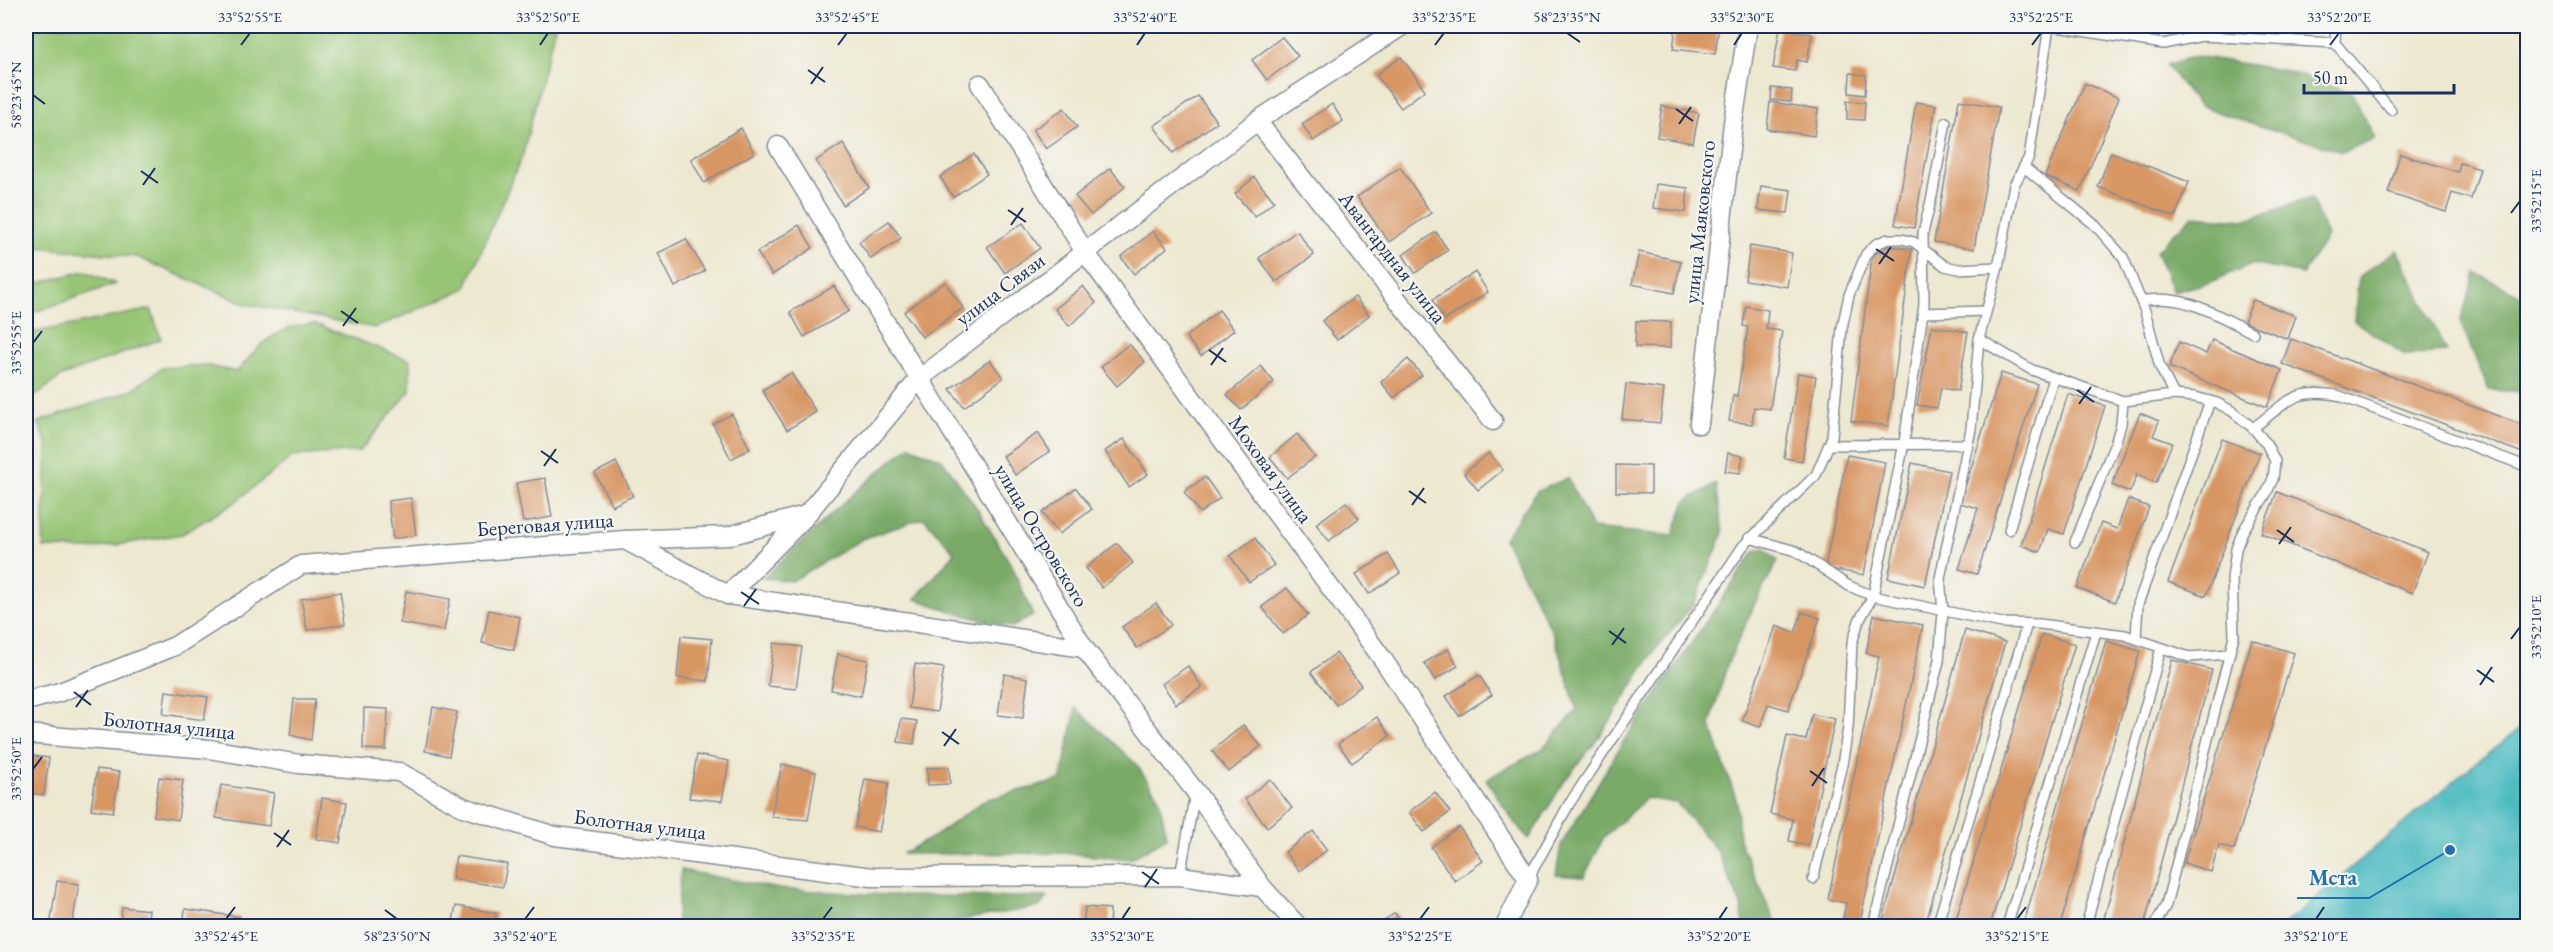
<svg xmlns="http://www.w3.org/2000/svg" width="2553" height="952" viewBox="0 0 2553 952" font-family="'EB Garamond',serif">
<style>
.green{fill:#97c574;stroke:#597a69;stroke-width:1.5}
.forest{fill:#79aa66;stroke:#4a6c62;stroke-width:1.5}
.water{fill:#4abac0;stroke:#32748f;stroke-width:1.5}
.building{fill:#d89663}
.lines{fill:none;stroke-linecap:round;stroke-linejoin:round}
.lane-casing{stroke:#848c97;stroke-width:12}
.street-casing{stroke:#848c97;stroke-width:21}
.lane{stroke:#fff;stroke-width:9}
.street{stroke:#fff;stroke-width:18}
.ticks{fill:none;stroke:#1b2f5e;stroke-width:2}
.labels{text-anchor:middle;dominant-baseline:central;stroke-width:4.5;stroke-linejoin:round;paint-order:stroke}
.street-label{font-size:21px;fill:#1b2f5e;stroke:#f6f6f2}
.leader{fill:none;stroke:#1f6fb2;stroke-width:2}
.callout-dot{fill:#1f6fb2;stroke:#f6f6f2;stroke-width:2}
.callout-label{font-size:22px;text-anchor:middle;font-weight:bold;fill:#1f6fb2;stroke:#f6f6f2;stroke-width:4.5;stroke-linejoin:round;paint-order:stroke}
.neatline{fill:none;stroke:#1b2f5e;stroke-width:2}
.ticks-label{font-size:15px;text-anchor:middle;fill:#1b2f5e}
</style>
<rect width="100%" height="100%" fill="#f6f6f2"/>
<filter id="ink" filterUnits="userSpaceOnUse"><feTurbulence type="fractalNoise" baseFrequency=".0167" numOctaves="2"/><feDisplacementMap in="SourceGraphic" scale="12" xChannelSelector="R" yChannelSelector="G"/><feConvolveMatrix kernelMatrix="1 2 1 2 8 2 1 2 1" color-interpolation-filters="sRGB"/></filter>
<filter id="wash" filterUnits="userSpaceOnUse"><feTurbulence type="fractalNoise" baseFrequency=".008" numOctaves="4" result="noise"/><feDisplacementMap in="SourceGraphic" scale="24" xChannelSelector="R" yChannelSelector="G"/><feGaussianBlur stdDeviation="1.35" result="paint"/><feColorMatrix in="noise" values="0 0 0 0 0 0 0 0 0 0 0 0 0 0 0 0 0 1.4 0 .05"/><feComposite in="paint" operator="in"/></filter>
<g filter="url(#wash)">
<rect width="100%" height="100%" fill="#ede8d0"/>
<g class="green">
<path d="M26,26H555L523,154L465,289L375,328L246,304L137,257L26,246Z"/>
<path d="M85,271L115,284L26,315V282L34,284Z"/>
<path d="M151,309L161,339L62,376L26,403V334Z"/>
<path d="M315,324L410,360V391L360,451L293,456L234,503L182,534L92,549L43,548L47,444L38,422L130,391L162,368L204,365L237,372C261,344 275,325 315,324Z"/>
</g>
<g class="forest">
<path d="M2196,56L2287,71L2352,93L2375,138L2342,152L2199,106L2166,65Z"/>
<path d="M2311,198L2327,236L2303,274L2251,264L2211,282L2173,292L2156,251L2192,216L2244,220Z"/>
<path d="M2397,250L2447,352L2405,355L2354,321L2359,277Z"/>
<path d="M2476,273L2527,299V392L2489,390L2460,322Z"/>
<path d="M909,446L942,459L976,507L1013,568L1033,616L1012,627L960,614L915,599L955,553L924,518L862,539L792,581L763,578L852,495Z"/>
<path d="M1568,478L1592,528L1673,536L1686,501L1716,484L1723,534L1694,604L1655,650L1601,735L1565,780L1529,839L1516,825L1486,779L1541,750L1577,710L1553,633L1504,539L1537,491Z"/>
<path d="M1764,548L1778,561L1756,601L1727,665L1710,725L1737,802L1739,840L1777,926H1744L1741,905L1717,851L1677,803L1646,798L1604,837L1584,877L1556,875L1561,845L1622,744L1755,551Z"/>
<path d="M1076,708L1136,764L1159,798L1167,838L1130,859L1064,853L902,854L936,835L985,800L1061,780Z"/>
<path d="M681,870L779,889L904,896L1047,897L1039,907L924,926H676Z"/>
</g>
<path class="water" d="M2527,723V926H2282L2462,774Z"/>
<g id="blocks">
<g class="building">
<path d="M1676,26H1719L1715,54L1673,49Z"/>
<path d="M1780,28L1812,34L1807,62L1797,60L1795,71L1773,68Z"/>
<path d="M1282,37L1298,56L1267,80L1252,60Z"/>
<path d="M1401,57L1425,90L1401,108L1376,75Z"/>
<path d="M1850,73L1866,75L1865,95L1849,93Z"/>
<path d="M2085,83L2119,98L2080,191L2045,176Z"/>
<path d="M1772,88L1792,90L1791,102L1771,100Z"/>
<path d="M1198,96L1217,122L1173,153L1154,126Z"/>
<path d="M1959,100L1999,107L1974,249L1934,242Z"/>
<path d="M1847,101L1865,102L1864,120L1847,119Z"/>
<path d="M1770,102L1818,109L1814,136L1767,129Z"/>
<path d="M1916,102L1936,105L1914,228L1895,225Z"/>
<path d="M1332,104L1343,121L1313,141L1302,124Z"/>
<path d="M1662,106L1699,113L1693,143L1657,137Z"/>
<path d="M1064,108L1077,127L1046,149L1033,130Z"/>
<path d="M741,128L754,153L704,183L691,159Z"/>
<path d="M843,143L869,188L843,205L816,161Z"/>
<path d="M2111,152L2189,182L2175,217L2098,187Z"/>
<path d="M974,154L987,174L953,197L940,177Z"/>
<path d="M2400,154L2458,172L2460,163L2480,169L2471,199L2452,193L2446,212L2388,193Z"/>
<path d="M1400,167L1431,213L1389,242L1357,197Z"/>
<path d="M1110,168L1125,187L1091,215L1075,196Z"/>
<path d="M1254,177L1274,201L1255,217L1235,194Z"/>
<path d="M1656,184L1688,188L1686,212L1653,208Z"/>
<path d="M1761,186L1791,190L1788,213L1758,210Z"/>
<path d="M889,221L901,238L871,259L859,242Z"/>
<path d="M1023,223L1040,248L1005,273L987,247Z"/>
<path d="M799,225L813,248L772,275L757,252Z"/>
<path d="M1153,231L1167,248L1134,274L1121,257Z"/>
<path d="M1297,231L1314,255L1276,282L1259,258Z"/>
<path d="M1436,232L1448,250L1415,273L1403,255Z"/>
<path d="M686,239L705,271L675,287L658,253Z"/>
<path d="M1750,246L1792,253L1787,287L1745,280Z"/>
<path d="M1888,246L1912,249L1888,426L1851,421L1872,256Z"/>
<path d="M1639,252L1681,261L1674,293L1632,284Z"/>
<path d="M1475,272L1488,292L1445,320L1432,300Z"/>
<path d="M945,282L963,308L922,337L904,312Z"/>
<path d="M834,286L849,311L804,337L790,312Z"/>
<path d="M1083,286L1096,303L1069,326L1055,309Z"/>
<path d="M1355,297L1369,315L1337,340L1322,321Z"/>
<path d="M2253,300L2296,316L2288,339L2244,322Z"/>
<path d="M1746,306L1768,310L1766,329L1782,331L1770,409L1754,407L1752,424L1729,421L1733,395L1737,396L1748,327L1743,326Z"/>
<path d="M1219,310L1234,330L1201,356L1186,337Z"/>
<path d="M1636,321L1671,322L1670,348L1635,347Z"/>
<path d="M1932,326L1968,332L1958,391L1941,388L1937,408L1917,405Z"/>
<path d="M2291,339L2528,427V455L2282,364Z"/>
<path d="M2212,340L2282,370L2267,407L2169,367L2179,342L2206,354Z"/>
<path d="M1129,344L1145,362L1117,386L1101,367Z"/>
<path d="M1408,359L1422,375L1394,398L1381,382Z"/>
<path d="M990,360L1003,378L964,407L950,389Z"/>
<path d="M1261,366L1274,382L1241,410L1227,395Z"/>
<path d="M791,373L816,412L787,430L762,390Z"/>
<path d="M1798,373L1816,376L1802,461L1784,458Z"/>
<path d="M2001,373L2037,384L1977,574L1959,569L1978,508L1960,503Z"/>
<path d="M1626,384L1664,389L1660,423L1622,419Z"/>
<path d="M2068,394L2105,406L2064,534L2048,529L2040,552L2021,545Z"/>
<path d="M2140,413L2159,421L2153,436L2172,443L2156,483L2137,475L2130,492L2112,485Z"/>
<path d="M732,414L750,449L731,459L713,424Z"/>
<path d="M1038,433L1050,451L1015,475L1003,456Z"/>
<path d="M1297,434L1315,457L1287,478L1270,457Z"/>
<path d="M1124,439L1148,474L1129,487L1105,451Z"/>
<path d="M2222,439L2260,453L2206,596L2168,582Z"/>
<path d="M1489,453L1503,470L1478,490L1464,473Z"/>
<path d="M1728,453L1743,456L1740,473L1725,471Z"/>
<path d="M1847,455L1885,462L1864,575L1825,568Z"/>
<path d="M616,462L633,496L612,506L595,473Z"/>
<path d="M1912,463L1949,471L1925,586L1888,578Z"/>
<path d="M1616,465L1651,466V493L1616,492Z"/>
<path d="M1205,477L1220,498L1200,513L1184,492Z"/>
<path d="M545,478L552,517L523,522L516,483Z"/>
<path d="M1076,488L1092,509L1059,534L1042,513Z"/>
<path d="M2277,492L2428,552L2412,593L2261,533Z"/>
<path d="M411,498L416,535L393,539L388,501Z"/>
<path d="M2128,499L2149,507L2115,602L2077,588L2101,523L2117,529Z"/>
<path d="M1346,502L1359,518L1329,541L1316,524Z"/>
<path d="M1255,538L1274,565L1249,582L1230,556Z"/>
<path d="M1117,543L1133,563L1102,588L1086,568Z"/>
<path d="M1388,554L1400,573L1369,594L1356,574Z"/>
<path d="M1287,588L1308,615L1283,634L1262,607Z"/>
<path d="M406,591L450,599L444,631L400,623Z"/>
<path d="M340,592L345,624L307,630L301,599Z"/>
<path d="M1156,603L1171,625L1137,648L1122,627Z"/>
<path d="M489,610L520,617L514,650L482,643Z"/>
<path d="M1802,612L1820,618L1788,710L1768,704L1760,727L1742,721L1776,626L1795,633Z"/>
<path d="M1874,615L1923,625L1860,922L1843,918L1846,903L1828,899L1879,656L1866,653Z"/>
<path d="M1965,630L2005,642L1925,926H1881Z"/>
<path d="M2042,634L2075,644L1990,926H1954Z"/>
<path d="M681,636L712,639L708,681L677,678Z"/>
<path d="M2252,640L2294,653L2234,850L2219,845L2211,872L2184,863Z"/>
<path d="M2106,641L2140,651L2060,926H2023Z"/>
<path d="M774,643L802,647L796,689L768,686Z"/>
<path d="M1448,649L1458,666L1435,680L1424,663Z"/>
<path d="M1336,653L1361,685L1336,705L1311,672Z"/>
<path d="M838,654L868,660L861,696L831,690Z"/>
<path d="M2172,660L2212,670L2144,926H2102Z"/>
<path d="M915,664L944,668L937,712L909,708Z"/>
<path d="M1188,666L1202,687L1176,704L1162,684Z"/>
<path d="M1004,674L1028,678L1023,718L998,715Z"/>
<path d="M1479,675L1492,695L1459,716L1446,696Z"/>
<path d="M166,691L208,697L204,720L163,714Z"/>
<path d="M294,699H315L311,740L290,735Z"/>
<path d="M433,707L457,712L449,756L425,751Z"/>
<path d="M364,708L388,709L386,750L363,749Z"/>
<path d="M1812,714L1835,719L1808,845L1789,841L1793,819L1770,814L1787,736L1806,740Z"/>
<path d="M1377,717L1390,736L1352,763L1338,744Z"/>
<path d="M901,719L917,721L914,744L898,742Z"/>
<path d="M1243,725L1261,746L1229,772L1212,751Z"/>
<path d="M26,755L49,758L44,795L26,793Z"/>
<path d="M697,755L729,761L722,801L689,798Z"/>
<path d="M782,764L816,772L808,820L771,817Z"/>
<path d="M949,767L950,784L928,785L927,768Z"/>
<path d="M97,769L120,772L113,812L91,809Z"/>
<path d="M159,777L183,780L178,820L154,816Z"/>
<path d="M865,779L889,783L879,832L855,827Z"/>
<path d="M1270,779L1292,808L1267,827L1245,799Z"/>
<path d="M221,785L274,793L269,826L216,818Z"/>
<path d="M1435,792L1450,812L1424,832L1409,812Z"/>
<path d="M322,798L347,802L340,843L316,839Z"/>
<path d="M1459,827L1483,861L1455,881L1431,847Z"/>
<path d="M1313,831L1327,850L1299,871L1285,852Z"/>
<path d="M456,856L507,864L503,887L452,879Z"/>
<path d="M57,881L79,884L72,926H50Z"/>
<path d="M456,906L496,913L494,926H452Z"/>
<path d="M122,907L149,910L147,926H120Z"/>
<path d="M1085,907L1110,909L1109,926H1083Z"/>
<path d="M185,909L240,917L238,926H183Z"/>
<path d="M1395,913L1404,926H1376Z"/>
<path d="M1166,920L1192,924L1191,926H1165Z"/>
</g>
</g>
</g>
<g filter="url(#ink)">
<use href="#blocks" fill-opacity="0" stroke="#848c97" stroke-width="1.5"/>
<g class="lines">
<defs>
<g id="lane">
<path d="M2051,26L2163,44L2202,36L2335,43"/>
<path d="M2336,26L2335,43L2391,110"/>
<path d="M2024,167L2095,225L2123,257L2145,311L2160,367L2174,395"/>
<path d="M2141,301C2184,293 2216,314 2253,333"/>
<path d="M1923,313L1986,311"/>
<path d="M1979,339L2032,370L2123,401L2174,395L2195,397L2217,403L2232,411L2253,428L2266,443L2275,461L2273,479L2266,494L2243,531L2236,549L2232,579L2234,636L2166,905L2154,926"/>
<path d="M2253,428C2287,403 2292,388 2337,395L2528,467"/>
<path d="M1829,445L1968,444"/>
<path d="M2009,530L2053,378"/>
<path d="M1749,538L1796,551L1849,586L1873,596L2002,623L2040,624L2125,635L2189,657L2229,654"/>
<path d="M2075,542L2116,441L2121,424L2123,401"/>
<path d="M2136,638L2138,604L2210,401"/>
<path d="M1180,876L1195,793"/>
<path d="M1528,879L1569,804L1743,546L1816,475L1832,437L1842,328L1849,295L1866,254L1876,244L1888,239H1902L1914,242L1945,266L1958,269L1998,267"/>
<path d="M1813,879L1842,765L1848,728L1852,643L1859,621L1873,596L1904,443L1924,305L1923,233L1932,196L1946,122"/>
<path d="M1873,926L1939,661L1943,611L1940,578L1971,429L1979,339L1998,267L2014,185L2029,157L2049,26"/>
<path d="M1937,926L2027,624"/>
<path d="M2007,926L2096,632"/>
<path d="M2086,926L2161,648"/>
</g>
<g id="street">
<path d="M980,84L1085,252L1384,661L1528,879L1505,926"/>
<path d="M1257,121L1493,421"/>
<path d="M778,146L1084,648L1195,791L1262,887L1298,926"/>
<path d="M1699,424L1733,123L1748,26"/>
<path d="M626,540L728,536L806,515L919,379L1257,121L1402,26"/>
<path d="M728,595L805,517"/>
<path d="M26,701L60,692L175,646L301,565L625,540L728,595L1084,648"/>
<path d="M26,734L209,749L299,764L399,772L463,807L555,836L872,877L1180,876L1262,887"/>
</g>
</defs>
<use href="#lane" class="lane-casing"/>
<use href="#street" class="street-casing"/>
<use href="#lane" class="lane"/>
<use href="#street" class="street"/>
</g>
</g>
<path class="ticks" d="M1567,33L1580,42M241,45L250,33M540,45L548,33M838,45L847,33M1137,45L1145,33M1435,45L1444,33M1734,45L1742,33M2032,45L2041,33M2330,45L2339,33M808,70L825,82M811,84L823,67M33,95L45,104M1676,109L1693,121M1679,124L1691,107M141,171L158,183M143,185L155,168M1008,210L1026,222M2511,213L2520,201M1011,225L1023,208M1876,249L1894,261M1879,264L1891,247M341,311L358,323M343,326L356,308M33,343L42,331M1209,350L1226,362M1211,365L1223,348M2077,390L2094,402M2079,404L2091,387M541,451L558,463M544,466L556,449M1409,491L1426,503M1412,505L1424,488M2277,530L2294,542M2279,544L2291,527M741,592L759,604M744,606L756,589M1609,631L1626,643M2511,639L2520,627M1612,645L1624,628M2477,670L2494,682M2480,685L2492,667M74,692L91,705M76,707L88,690M942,732L959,744M944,746L956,729M33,769L42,757M1810,771L1827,783M1812,786L1824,768M274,833L291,845M277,847L289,830M1142,872L1159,884M1145,887L1157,869M385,910L397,919M226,919L235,907M525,919L534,907M823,919L832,907M1122,919L1130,907M1420,919L1429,907M1719,919L1727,907M2017,919L2026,907M2316,919L2324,907"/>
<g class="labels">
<g class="street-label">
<text transform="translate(1699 222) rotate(-84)">улица Маяковского</text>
<text transform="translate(1393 257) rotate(52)">Авангардная улица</text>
<text transform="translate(1000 289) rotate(-37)">улица Связи</text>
<text transform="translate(1271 469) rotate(54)">Моховая улица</text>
<text transform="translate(545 524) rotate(-4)">Береговая улица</text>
<text transform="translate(1042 535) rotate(59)">улица Островского</text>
<text transform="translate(169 725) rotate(6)">Болотная улица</text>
<text transform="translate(640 824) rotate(7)">Болотная улица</text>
</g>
</g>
<path class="leader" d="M2450 850L2369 898H2297"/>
<circle class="callout-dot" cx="2450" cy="850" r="6"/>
<g class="callout-label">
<text x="2333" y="885">Мста</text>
</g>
<rect width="2553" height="952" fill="none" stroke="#f6f6f2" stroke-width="66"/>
<path d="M2304 84v9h150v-9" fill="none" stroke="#1b2f5e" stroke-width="3"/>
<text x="2313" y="84" font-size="18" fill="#1b2f5e" stroke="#f6f6f2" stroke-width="4.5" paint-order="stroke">50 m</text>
<rect x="33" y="33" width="2487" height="886" class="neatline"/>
<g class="ticks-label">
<text x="250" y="22">33°52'55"E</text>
<text x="548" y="22">33°52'50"E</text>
<text x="847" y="22">33°52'45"E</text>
<text x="1145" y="22">33°52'40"E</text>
<text x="1444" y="22">33°52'35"E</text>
<text x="1567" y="22">58°23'35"N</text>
<text x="1742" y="22">33°52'30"E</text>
<text x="2041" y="22">33°52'25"E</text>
<text x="2339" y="22">33°52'20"E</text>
<text transform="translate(16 95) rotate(-90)" y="5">58°23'45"N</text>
<text transform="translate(2536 201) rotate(-90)" y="5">33°52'15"E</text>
<text transform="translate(16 343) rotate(-90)" y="5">33°52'55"E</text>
<text transform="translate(2536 627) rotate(-90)" y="5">33°52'10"E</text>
<text transform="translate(16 769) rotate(-90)" y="5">33°52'50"E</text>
<text x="226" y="941">33°52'45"E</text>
<text x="397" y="941">58°23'50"N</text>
<text x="525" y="941">33°52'40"E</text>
<text x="823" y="941">33°52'35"E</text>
<text x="1122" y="941">33°52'30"E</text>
<text x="1420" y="941">33°52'25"E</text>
<text x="1719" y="941">33°52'20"E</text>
<text x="2017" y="941">33°52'15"E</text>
<text x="2316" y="941">33°52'10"E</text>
</g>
</svg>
